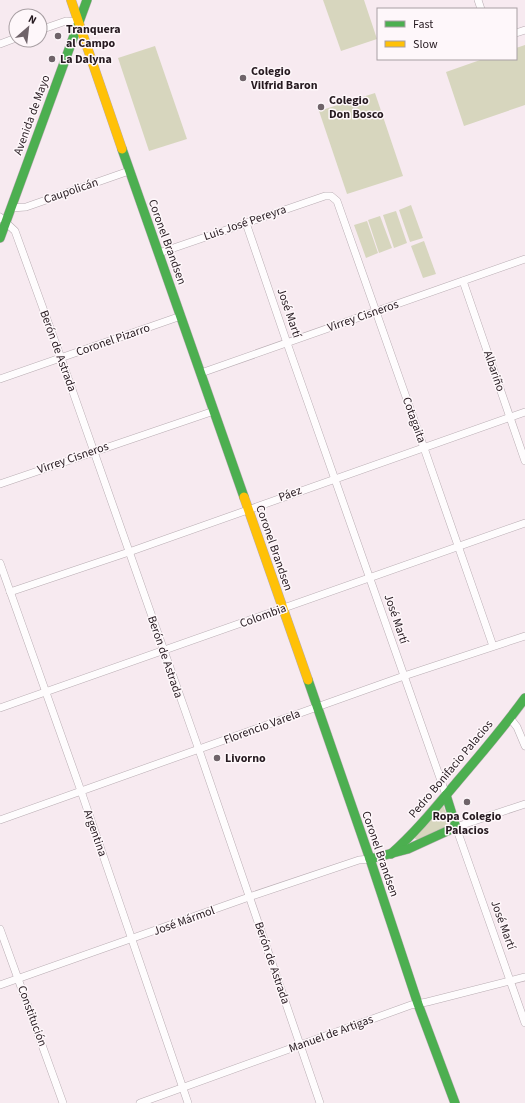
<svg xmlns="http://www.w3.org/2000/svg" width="525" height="1103" viewBox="0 0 525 1103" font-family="'Source Sans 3',sans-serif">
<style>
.park{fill:#d7d6be}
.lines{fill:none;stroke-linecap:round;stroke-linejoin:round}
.street-casing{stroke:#b8acb2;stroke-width:8}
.fast-casing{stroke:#b8acb2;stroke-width:10}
.slow-casing{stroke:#b8acb2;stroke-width:10}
.street{stroke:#fefcfd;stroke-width:7}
.fast{stroke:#4caf50;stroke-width:9}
.slow{stroke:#ffc107;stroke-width:9}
.poi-dot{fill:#6f6369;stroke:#fef7fa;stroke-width:1.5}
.labels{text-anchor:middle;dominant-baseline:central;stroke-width:3;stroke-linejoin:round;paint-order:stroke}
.poi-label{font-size:12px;font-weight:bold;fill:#261a20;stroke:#fef7fa;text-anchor:start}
.street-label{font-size:12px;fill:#261a20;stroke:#fef7fa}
</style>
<rect width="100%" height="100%" fill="#f7eaf0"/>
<g class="park">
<path d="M323,0H364L377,39L341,51Z"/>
<path d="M525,45V105L464,126L446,72L483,59H516V48Z"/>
<path d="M155,46L187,139L149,151L118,58Z"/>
<path d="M375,93L403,176L347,194L319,111Z"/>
<path d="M411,205L423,238L410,242L399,210Z"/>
<path d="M396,211L407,243L394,248L383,215Z"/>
<path d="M380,216L392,248L379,253L368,220Z"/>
<path d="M367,221L378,253L366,258L354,225Z"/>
<path d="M424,241L436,274L423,278L411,246Z"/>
<path d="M443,805L449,821L447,828L419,841L414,838Z"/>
</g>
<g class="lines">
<defs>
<g id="street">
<path d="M478,0L481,9"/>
<path d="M40,30L66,21L79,22"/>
<path d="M516,33L525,30"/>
<path d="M0,44L16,38"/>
<path d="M11,208L26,207L129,171"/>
<path d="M0,217L15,231L61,358L199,750L320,1103"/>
<path d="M246,223L287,343L446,795"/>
<path d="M159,253L325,196H331L337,201L424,448L493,646"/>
<path d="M463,281L525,461"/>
<path d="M201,373L525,259"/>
<path d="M0,379L181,316"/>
<path d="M0,484L214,411"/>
<path d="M0,563L81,791L188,1103"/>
<path d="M10,592L129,552L525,412"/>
<path d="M0,708L525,523"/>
<path d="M510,718L517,727L525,746"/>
<path d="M525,804L456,827L525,1023"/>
<path d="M0,820L404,676L525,636"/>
<path d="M0,929L63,1103"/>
<path d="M0,985L249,897L359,860L370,859"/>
<path d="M140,1103L411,1005L427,1002L525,977"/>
</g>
<g id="fast">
<path d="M122,149L244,497"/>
<path d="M0,238L87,0"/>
<path d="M308,680L370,859L418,1004L455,1103"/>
<path d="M391,854C416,832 436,807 457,782C481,754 504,727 525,698"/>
<path d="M370,859L408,849L456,827L446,795"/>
</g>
<g id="slow">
<path d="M71,0L122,149"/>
<path d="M244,497L308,680"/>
</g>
</defs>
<use href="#street" class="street-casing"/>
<use href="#fast" class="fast-casing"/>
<use href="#slow" class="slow-casing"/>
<use href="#street" class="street"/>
<use href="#fast" class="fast"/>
<use href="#slow" class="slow"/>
</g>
<g class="poi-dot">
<circle cx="58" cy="36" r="4"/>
<circle cx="52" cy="59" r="4"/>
<circle cx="243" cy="78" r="4"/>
<circle cx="321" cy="107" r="4"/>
<circle cx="217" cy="758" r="4"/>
<circle cx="467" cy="802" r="4"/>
</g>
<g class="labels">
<g class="poi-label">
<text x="66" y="29">Tranquera<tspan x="66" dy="14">al Campo</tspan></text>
<text x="60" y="59">La Dalyna</text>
<text x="251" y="71">Colegio<tspan x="251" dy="14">Vilfrid Baron</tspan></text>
<text x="329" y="100">Colegio<tspan x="329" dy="14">Don Bosco</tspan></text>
<text x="225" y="758">Livorno</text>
<text x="467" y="816" text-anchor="middle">Ropa Colegio<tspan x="467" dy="14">Palacios</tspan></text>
</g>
<g class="street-label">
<text transform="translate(32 115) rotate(-70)">Avenida de Mayo</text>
<text transform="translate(71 191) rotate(-19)">Caupolicán</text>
<text transform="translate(245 223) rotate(-19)">Luis José Pereyra</text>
<text transform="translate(167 242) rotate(70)">Coronel Brandsen</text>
<text transform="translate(289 313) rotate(71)">José Martí</text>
<text transform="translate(363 316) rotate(-19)">Virrey Cisneros</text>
<text transform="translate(113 340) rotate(-19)">Coronel Pizarro</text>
<text transform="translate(58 351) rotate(70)">Berón de Astrada</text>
<text transform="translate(494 371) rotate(71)">Albariño</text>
<text transform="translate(414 420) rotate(70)">Cotagaita</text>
<text transform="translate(73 458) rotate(-19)">Virrey Cisneros</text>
<text transform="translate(290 494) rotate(-20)">Páez</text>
<text transform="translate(274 548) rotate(71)">Coronel Brandsen</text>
<text transform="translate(263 616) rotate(-20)">Colombia</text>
<text transform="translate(396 619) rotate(71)">José Martí</text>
<text transform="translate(165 657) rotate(71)">Berón de Astrada</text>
<text transform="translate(262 727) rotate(-20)">Florencio Varela</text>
<text transform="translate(451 769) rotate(-50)">Pedro Bonifacio Palacios</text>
<text transform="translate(95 833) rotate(71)">Argentina</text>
<text transform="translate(380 854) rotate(71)">Coronel Brandsen</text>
<text transform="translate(184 921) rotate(-20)">José Mármol</text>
<text transform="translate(503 925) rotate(70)">José Martí</text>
<text transform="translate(272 963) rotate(71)">Berón de Astrada</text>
<text transform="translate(32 1016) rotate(70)">Constitución</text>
<text transform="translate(331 1034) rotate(-20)">Manuel de Artigas</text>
</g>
</g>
<rect x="377" y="8" width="140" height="52" fill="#fef7fa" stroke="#a89fa3"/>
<rect x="385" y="21" width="20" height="6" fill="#4caf50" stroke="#a89fa3"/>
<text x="413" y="28" font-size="12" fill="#261a20">Fast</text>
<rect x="385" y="41" width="20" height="6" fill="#ffc107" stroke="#a89fa3"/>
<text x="413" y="48" font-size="12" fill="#261a20">Slow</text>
<g transform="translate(28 28) rotate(28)"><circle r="19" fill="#fef7fa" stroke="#a89fa3"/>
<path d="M0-3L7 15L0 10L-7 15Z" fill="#6f6369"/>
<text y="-6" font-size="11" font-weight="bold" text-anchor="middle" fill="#261a20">N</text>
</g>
</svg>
